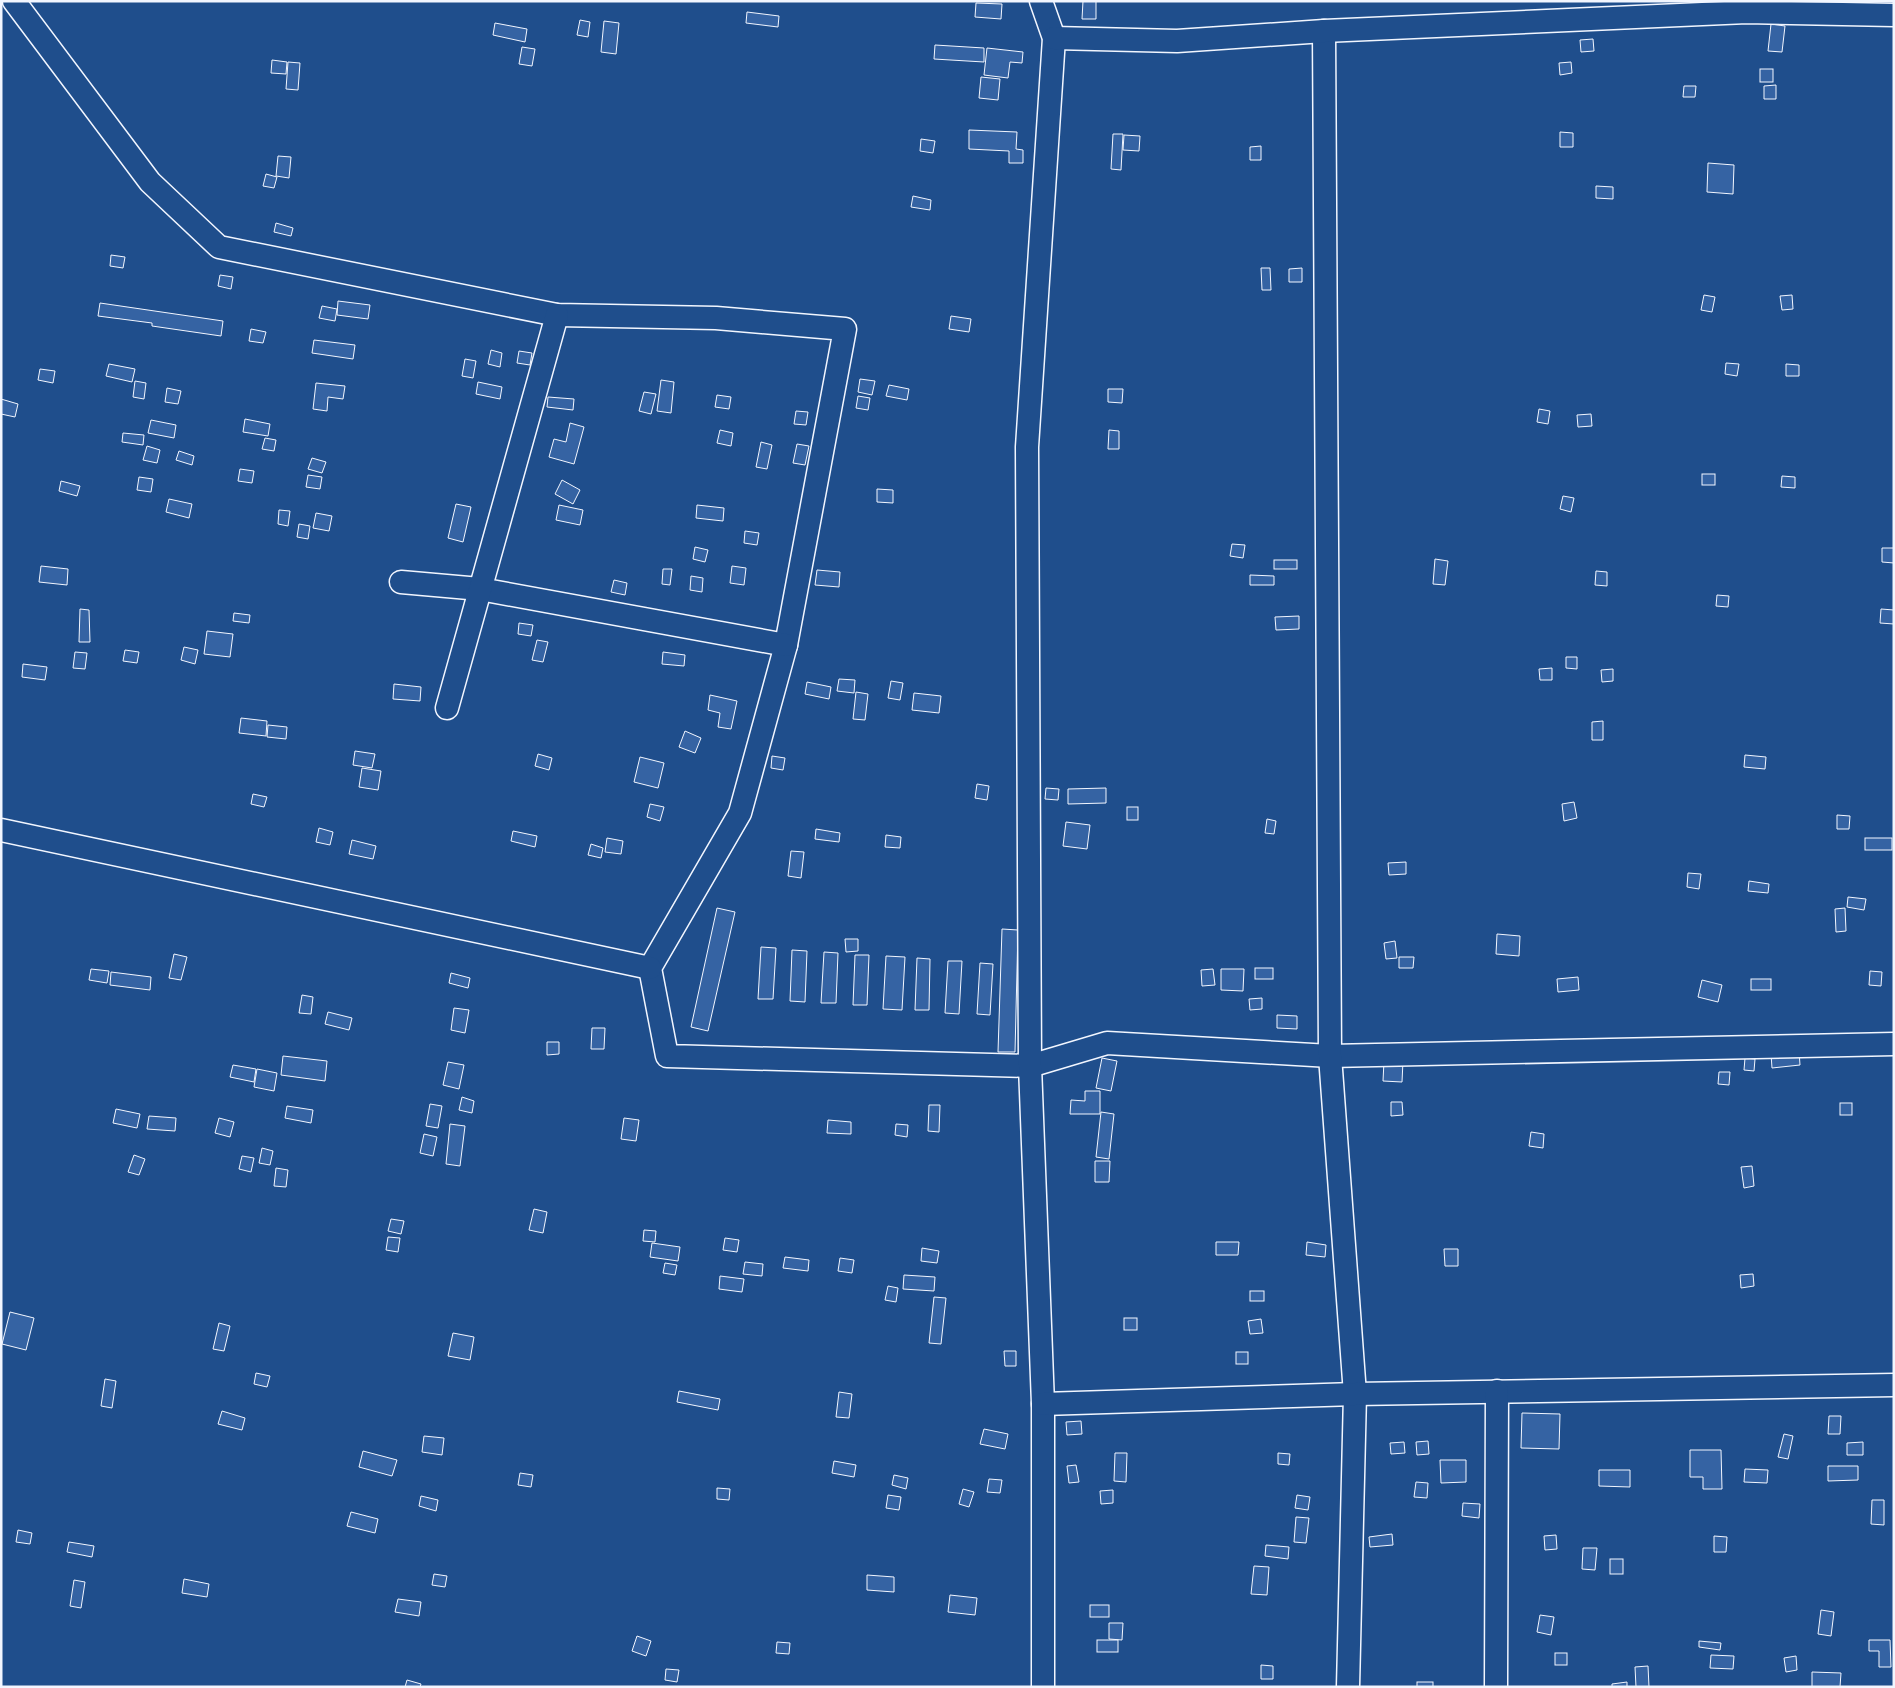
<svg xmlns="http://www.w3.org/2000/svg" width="1895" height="1688" viewBox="0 0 1895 1688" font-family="Quicksand,sans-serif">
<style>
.building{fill:#3563a3;stroke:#f2f6ff}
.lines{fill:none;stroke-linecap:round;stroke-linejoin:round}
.minor-casing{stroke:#f2f6ff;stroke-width:25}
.minor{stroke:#1f4e8c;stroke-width:22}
</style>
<rect width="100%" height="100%" fill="#1f4e8c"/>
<g class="building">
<path d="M1083,1H1096V19H1082Z"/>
<path d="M976,3L1002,4L1001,19L975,17Z"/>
<path d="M747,12L779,16L778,27L746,23Z"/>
<path d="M580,20L590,22L588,37L577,35Z"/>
<path d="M604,21L619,23L616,54L601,52Z"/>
<path d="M495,23L527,29L525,42L493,35Z"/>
<path d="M1771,24L1785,26L1782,52L1768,51Z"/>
<path d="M1593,39L1594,51L1581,52L1580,40Z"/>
<path d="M935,45L984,48V62L934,59Z"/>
<path d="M522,47L535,49L532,66L519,64Z"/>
<path d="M987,48L1023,52L1022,63L1010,62L1008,78L984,75Z"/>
<path d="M272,60L287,62L286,74L271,73Z"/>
<path d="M288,62L300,63L298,90L286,89Z"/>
<path d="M1571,62L1572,73L1560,75L1559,63Z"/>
<rect x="1760" y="69" width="13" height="13"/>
<path d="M981,77L1000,79L998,100L979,98Z"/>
<path d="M1776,85V99H1764V86Z"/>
<path d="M1684,86H1696L1695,97H1683Z"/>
<path d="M969,130L1017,132L1016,149L1023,150V163H1009V151L969,149Z"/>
<path d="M1560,132L1573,133V147H1560Z"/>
<path d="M1113,134H1123L1121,170L1111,169Z"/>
<path d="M1124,135L1140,136L1139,151L1123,150Z"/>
<path d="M921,139L935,141L933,153L920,151Z"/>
<path d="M1261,146V160H1250V147Z"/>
<path d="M278,156L291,157L289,178L276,176Z"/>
<path d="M1708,163L1734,165L1733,194L1707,192Z"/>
<path d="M266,174L277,177L274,188L263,186Z"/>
<path d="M1596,186L1613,187V199L1596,198Z"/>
<path d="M913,196L931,200L930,210L911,207Z"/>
<path d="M276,223L293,228L291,236L274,232Z"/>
<path d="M111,255L125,257L123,268L110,266Z"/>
<path d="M1261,268H1270L1271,290H1262Z"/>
<path d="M1302,268V282H1289V269Z"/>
<path d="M220,275L233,277L231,289L218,286Z"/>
<path d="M1704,295L1715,297L1712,312L1701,310Z"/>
<path d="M1792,295L1793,309L1782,310L1780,296Z"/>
<path d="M338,301L370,305L368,319L337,315Z"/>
<path d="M100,303L223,321L221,336L152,326V323L98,316Z"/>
<path d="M322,306L337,309L335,321L319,318Z"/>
<path d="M951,316L971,319L969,332L949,329Z"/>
<path d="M251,329L266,332L263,343L249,341Z"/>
<path d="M314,340L355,345L353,359L312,353Z"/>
<path d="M491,350L502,353L500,367L488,364Z"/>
<path d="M519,351L532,353L530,365L517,363Z"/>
<path d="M465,359L476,361L473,378L462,376Z"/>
<path d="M1726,363L1739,364L1737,376L1725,374Z"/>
<path d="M109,364L135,369L132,382L106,376Z"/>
<path d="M1786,364L1799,365V376H1786Z"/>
<path d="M40,369L55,371L53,383L38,380Z"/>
<path d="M860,379L875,381L872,395L858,392Z"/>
<path d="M661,380L674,382L671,413L657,411Z"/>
<path d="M135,381L146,383L144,399L133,397Z"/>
<path d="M478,382L502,387L500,399L476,394Z"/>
<path d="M316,383L345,386L343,399L328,397L327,411L313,409Z"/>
<path d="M889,385L909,389L907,400L886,396Z"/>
<path d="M167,388L181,391L178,404L165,402Z"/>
<path d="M1108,389H1123L1122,403L1108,402Z"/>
<path d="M644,392L656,394L651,414L639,411Z"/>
<path d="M717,395L731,397L729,409L715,407Z"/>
<path d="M858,396L870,398L868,410L856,408Z"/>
<path d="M548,397L574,399L573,410L547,407Z"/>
<path d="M1,399L18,404L15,417L1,414Z"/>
<path d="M1539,409L1550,411L1548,424L1537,422Z"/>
<path d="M796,411L808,412L806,425L794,424Z"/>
<path d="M1591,414L1592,426L1578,427L1577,415Z"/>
<path d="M245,419L270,424L268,436L243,432Z"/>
<path d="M151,420L176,425L174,438L148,433Z"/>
<path d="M570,423L584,427L574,464L549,457L554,439L566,442Z"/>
<path d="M720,430L733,433L731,446L717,443Z"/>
<path d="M1109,430L1119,431V449H1108Z"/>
<path d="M123,433L144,435L143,445L122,442Z"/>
<path d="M265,438L276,440L274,451L262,449Z"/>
<path d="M761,442L772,445L767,469L756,467Z"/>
<path d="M797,444L809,446L805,465L793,463Z"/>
<path d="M147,446L160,450L157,463L143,460Z"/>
<path d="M179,451L194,456L192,465L176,460Z"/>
<path d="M312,458L326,462L322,473L308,469Z"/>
<path d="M240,469L254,471L252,483L238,481Z"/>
<rect x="1702" y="474" width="13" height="11"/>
<path d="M308,475L322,477L320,489L306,487Z"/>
<path d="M1782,476L1795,477V488L1781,487Z"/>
<path d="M139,477L153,479L151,492L137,490Z"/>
<path d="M562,480L580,490L573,504L555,494Z"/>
<path d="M61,481L80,486L77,496L59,491Z"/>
<path d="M877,489L893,490V503L877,502Z"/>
<path d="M1563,496L1574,498L1571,512L1560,509Z"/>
<path d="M169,499L192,504L189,518L166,512Z"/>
<path d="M456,504L471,507L463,542L448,538Z"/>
<path d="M559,505L583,510L580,525L556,520Z"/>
<path d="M697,505L724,508L723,521L696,518Z"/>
<path d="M279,510L290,511L288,526L278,524Z"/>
<path d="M316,513L332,516L329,531L313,528Z"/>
<path d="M299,524L310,526L308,539L297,537Z"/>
<path d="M745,531L759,533L757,545L744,543Z"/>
<path d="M1232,544L1245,545L1243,558L1230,556Z"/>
<path d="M695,547L708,550L705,562L693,559Z"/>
<path d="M1882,548H1894V563L1882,562Z"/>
<path d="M1435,559L1448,561L1445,585L1433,584Z"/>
<rect x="1274" y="560" width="23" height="9"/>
<path d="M41,566L68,569L67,585L39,582Z"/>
<path d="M732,566L746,568L744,585L730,583Z"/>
<path d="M663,569H672L670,585L662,584Z"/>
<path d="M817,570L840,572L839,587L815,585Z"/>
<path d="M1596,571L1607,572V586L1595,585Z"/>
<path d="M1250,575L1274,576V585H1250Z"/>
<path d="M691,576L703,578L702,592L690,590Z"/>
<path d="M614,580L627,583L625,595L611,592Z"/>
<path d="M1717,595L1729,596L1728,607L1716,606Z"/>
<path d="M80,609L89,610L90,642H79Z"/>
<path d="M1881,609L1894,610V624L1880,623Z"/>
<path d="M234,613L250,615L249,623L233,621Z"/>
<path d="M1299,616V629L1276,630L1275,617Z"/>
<path d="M519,623L533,625L531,636L518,634Z"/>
<path d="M207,631L233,634L230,657L204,654Z"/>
<path d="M537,640L548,642L543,662L532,660Z"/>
<path d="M184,647L198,650L195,664L181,660Z"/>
<path d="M125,650L139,652L137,663L123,661Z"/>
<path d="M75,652L87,653L85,669L73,668Z"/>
<path d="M663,652L685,655L684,666L662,664Z"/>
<path d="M1566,657H1577V669L1566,668Z"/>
<path d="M23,664L47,667L45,680L22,677Z"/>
<path d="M1552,668V680H1540L1539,669Z"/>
<path d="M1613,669V681L1602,682L1601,670Z"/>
<path d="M839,679L855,680L854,693L837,691Z"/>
<path d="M891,681L903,683L900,700L888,698Z"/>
<path d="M807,682L831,687L829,699L805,694Z"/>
<path d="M394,684L421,687L420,701L393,699Z"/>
<path d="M856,692L868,694L865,720L853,719Z"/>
<path d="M914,693L941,696L939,713L912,710Z"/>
<path d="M710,695L737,701L731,729L718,727L720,713L708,710Z"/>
<path d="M241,718L267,721L266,736L239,733Z"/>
<path d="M1603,721V740H1592V722Z"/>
<path d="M268,725L287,727L286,739L267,737Z"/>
<path d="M685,731L701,738L695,753L679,747Z"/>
<path d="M355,751L375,754L372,768L353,765Z"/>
<path d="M538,754L552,758L549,770L535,766Z"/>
<path d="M1745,755L1766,757L1765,769L1744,767Z"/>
<path d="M772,756L785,758L783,770L771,768Z"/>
<path d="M640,757L664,763L658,788L634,782Z"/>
<path d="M362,768L381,771L378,790L359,787Z"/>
<path d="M977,784L989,786L987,800L975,798Z"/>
<path d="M1046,788L1059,789L1058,800L1045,799Z"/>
<path d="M1106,788V803L1068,804V789Z"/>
<path d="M253,794L267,797L264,807L251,804Z"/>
<path d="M1574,802L1577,818L1564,821L1562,804Z"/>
<path d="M650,804L664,807L660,821L647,817Z"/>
<rect x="1127" y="807" width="11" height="13"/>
<path d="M1837,815L1850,816L1849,829H1837Z"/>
<path d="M1267,819L1276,821L1274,834L1265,833Z"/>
<path d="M1066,822L1090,825L1087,849L1063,846Z"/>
<path d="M319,828L333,832L330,845L316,842Z"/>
<path d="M816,829L840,833L839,842L815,839Z"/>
<path d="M513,831L537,836L535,847L511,841Z"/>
<path d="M886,835L901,837L900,848L885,847Z"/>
<path d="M607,838L623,841L621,854L605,852Z"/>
<rect x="1865" y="838" width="27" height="12"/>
<path d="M352,840L376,846L373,859L349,854Z"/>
<path d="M591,844L603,848L601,858L588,855Z"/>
<path d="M791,851L804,852L801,878L788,876Z"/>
<path d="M1406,862V874L1389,875L1388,863Z"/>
<path d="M1688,873L1701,874L1699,889L1687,887Z"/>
<path d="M1749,881L1769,884L1768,893L1748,891Z"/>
<path d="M1848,897L1866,899L1864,910L1847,907Z"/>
<path d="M717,908L735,912L708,1031L691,1027Z"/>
<path d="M1845,908L1846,931L1836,932L1835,909Z"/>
<path d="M1002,929L1018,930L1015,1052H998Z"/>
<path d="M1497,934L1520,936L1519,956L1496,954Z"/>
<path d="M845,939H858V951L846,952Z"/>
<path d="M1395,941L1397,958L1386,959L1384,943Z"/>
<path d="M761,947L776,948L773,999H758Z"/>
<path d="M792,950L807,951L805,1002L790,1001Z"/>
<path d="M824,952L838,953L836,1003H821Z"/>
<path d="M174,954L187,957L181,980L169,978Z"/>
<path d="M855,955H869L867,1005H853Z"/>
<path d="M886,956L905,957L902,1010L883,1009Z"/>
<path d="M1399,957H1414L1413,968H1399Z"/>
<path d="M917,958L930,959L929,1010H915Z"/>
<path d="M948,961H962L959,1014L945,1013Z"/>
<path d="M980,963L993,964L990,1015L977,1014Z"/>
<rect x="1255" y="968" width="18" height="11"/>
<path d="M91,969L109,971L107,983L89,980Z"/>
<path d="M1213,969L1215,985L1202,986L1201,970Z"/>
<path d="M1221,969H1244L1243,991L1221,990Z"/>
<path d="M1870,971L1882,972L1881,986L1869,985Z"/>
<path d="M111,972L151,977L150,990L110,985Z"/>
<path d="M451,973L470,978L468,988L449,983Z"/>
<path d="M1578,977L1579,990L1558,992L1557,979Z"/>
<rect x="1751" y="979" width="20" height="11"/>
<path d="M1702,980L1722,985L1718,1002L1698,997Z"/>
<path d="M302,995L313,997L311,1014L299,1013Z"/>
<path d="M1262,998V1009L1250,1010L1249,999Z"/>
<path d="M454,1008L469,1010L465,1033L451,1030Z"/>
<path d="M328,1012L352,1018L349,1030L325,1024Z"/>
<path d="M1277,1015L1297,1016V1029L1277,1028Z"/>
<path d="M592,1028H605L604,1049H591Z"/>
<path d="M547,1042H559V1054L547,1055Z"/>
<path d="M1799,1051L1800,1065L1772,1068L1771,1054Z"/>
<path d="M283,1056L327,1061L325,1081L281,1075Z"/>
<path d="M1102,1058L1117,1061L1111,1091L1096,1088Z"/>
<path d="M1745,1058L1755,1059L1754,1071L1744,1070Z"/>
<path d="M1384,1061H1403L1402,1082L1383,1081Z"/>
<path d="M448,1062L464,1065L459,1089L443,1085Z"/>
<path d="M233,1065L256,1069L254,1082L230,1077Z"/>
<path d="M257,1069L277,1073L274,1091L254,1087Z"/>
<path d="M1719,1072H1730L1729,1085L1718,1084Z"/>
<path d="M1085,1091H1100V1114H1070L1071,1100L1085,1101Z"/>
<path d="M462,1097L474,1101L472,1113L459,1110Z"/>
<path d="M1391,1102H1402L1403,1115L1391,1116Z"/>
<rect x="1840" y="1103" width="12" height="12"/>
<path d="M430,1104L442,1106L438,1128L426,1126Z"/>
<path d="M929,1105H940L939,1132L928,1131Z"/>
<path d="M287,1106L313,1110L311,1123L285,1118Z"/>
<path d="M116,1109L140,1114L137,1128L113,1123Z"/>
<path d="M1101,1112L1114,1114L1109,1159L1096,1157Z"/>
<path d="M149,1116L176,1118L175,1131L147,1129Z"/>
<path d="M219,1118L234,1122L230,1137L215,1133Z"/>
<path d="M624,1118L639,1120L636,1141L621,1139Z"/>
<path d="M828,1120L851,1122V1134L827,1133Z"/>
<path d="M450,1124L465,1126L460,1166L446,1164Z"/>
<path d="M896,1124L908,1125L907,1137L895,1135Z"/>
<path d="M1531,1132L1544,1134L1543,1148L1529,1146Z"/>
<path d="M424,1134L437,1137L433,1156L420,1153Z"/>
<path d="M262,1148L273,1151L270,1165L259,1163Z"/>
<path d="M134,1155L145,1159L139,1175L128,1172Z"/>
<path d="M242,1156L254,1158L251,1172L239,1169Z"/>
<path d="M1095,1161H1110L1109,1182H1095Z"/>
<path d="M1752,1166L1754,1186L1744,1188L1741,1167Z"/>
<path d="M276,1168L288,1170L286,1187L274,1186Z"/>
<path d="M534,1209L547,1212L543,1233L529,1230Z"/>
<path d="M391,1219L404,1221L401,1234L388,1231Z"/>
<path d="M644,1230L656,1231L655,1242L643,1241Z"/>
<path d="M388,1237L400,1238L398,1252L386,1250Z"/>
<path d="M725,1238L739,1240L737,1252L723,1250Z"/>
<path d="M1216,1242H1239L1238,1255H1216Z"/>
<path d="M1307,1242L1326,1245L1325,1257L1306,1255Z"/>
<path d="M652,1243L680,1247L678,1261L650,1257Z"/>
<path d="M922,1248L939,1251L937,1263L921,1261Z"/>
<path d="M1444,1249H1458V1266H1445Z"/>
<path d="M785,1257L809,1260L808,1271L783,1268Z"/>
<path d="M840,1258L854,1260L852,1273L838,1271Z"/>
<path d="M745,1262L763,1264L762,1276L743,1274Z"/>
<path d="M665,1263L677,1265L675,1275L663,1273Z"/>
<path d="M1753,1274L1754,1286L1741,1288L1740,1275Z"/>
<path d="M904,1275L935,1277L934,1291L903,1289Z"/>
<path d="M720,1276L744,1279L742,1292L719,1289Z"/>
<path d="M888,1286L898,1288L896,1302L885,1300Z"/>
<rect x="1250" y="1291" width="14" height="10"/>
<path d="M934,1297L946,1298L941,1344L929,1343Z"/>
<path d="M10,1312L34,1318L26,1350L2,1344Z"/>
<rect x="1124" y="1318" width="13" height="12"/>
<path d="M1261,1319L1263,1333L1250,1334L1248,1321Z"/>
<path d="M219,1323L230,1326L224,1351L213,1349Z"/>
<path d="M453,1333L474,1337L470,1360L448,1356Z"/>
<path d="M1004,1351H1016V1366H1005Z"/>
<rect x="1236" y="1352" width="12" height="12"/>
<path d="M256,1373L270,1376L267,1387L254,1384Z"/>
<path d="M105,1379L116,1381L112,1408L101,1406Z"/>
<path d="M679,1391L720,1399L718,1410L677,1402Z"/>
<path d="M839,1392L852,1394L849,1418L836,1417Z"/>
<path d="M222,1411L245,1418L242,1430L218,1424Z"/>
<path d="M1522,1413L1560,1414L1559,1449L1521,1448Z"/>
<path d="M1829,1416H1841L1840,1434H1828Z"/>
<path d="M1081,1421L1082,1434L1067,1435L1066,1422Z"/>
<path d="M984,1429L1008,1434L1005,1449L980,1444Z"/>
<path d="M1784,1434L1793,1436L1788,1459L1778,1457Z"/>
<path d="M424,1436L444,1438L442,1455L422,1452Z"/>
<path d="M1428,1441L1429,1454L1417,1455L1416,1442Z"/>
<path d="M1404,1442L1405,1453L1391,1454L1390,1443Z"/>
<path d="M1863,1442V1455H1847V1443Z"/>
<path d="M1690,1450H1721L1722,1489H1703V1477H1690Z"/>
<path d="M363,1451L397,1460L392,1476L359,1467Z"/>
<path d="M1115,1453H1127L1126,1482L1114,1481Z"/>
<path d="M1278,1453L1290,1454L1289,1465L1278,1464Z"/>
<path d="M1440,1460H1466V1482L1441,1483Z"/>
<path d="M834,1461L856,1465L854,1477L832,1473Z"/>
<path d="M1076,1465L1079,1482L1069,1483L1067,1466Z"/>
<path d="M1828,1466H1858V1480L1828,1481Z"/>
<path d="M1745,1469L1768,1470L1767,1483L1744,1482Z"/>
<path d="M1599,1470H1630V1487L1599,1486Z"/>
<path d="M520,1473L533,1475L531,1487L518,1485Z"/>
<path d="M894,1475L908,1478L906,1489L892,1485Z"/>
<path d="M989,1479L1002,1480L1000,1493L987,1492Z"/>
<path d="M1416,1482L1428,1483L1427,1498L1414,1497Z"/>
<path d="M717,1488L730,1489L729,1500L717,1499Z"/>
<path d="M963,1489L974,1492L969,1507L959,1504Z"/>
<path d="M1113,1490V1503L1101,1504L1100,1491Z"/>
<path d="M888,1495L901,1497L899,1510L886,1508Z"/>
<path d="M1297,1495L1310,1497L1308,1510L1295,1508Z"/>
<path d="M421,1496L438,1500L436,1511L419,1506Z"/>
<path d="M1872,1500H1884V1525L1871,1524Z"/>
<path d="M1463,1503L1480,1504L1479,1518L1462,1516Z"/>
<path d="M351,1512L378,1519L375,1533L347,1526Z"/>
<path d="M1296,1517L1309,1518L1306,1543L1294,1542Z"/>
<path d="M18,1530L32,1533L30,1544L16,1542Z"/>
<path d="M1392,1534L1393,1545L1370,1547L1369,1537Z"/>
<path d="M1556,1535L1557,1549L1545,1550L1544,1536Z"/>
<path d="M1714,1536L1727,1537L1726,1552H1714Z"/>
<path d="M69,1542L94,1546L92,1557L67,1552Z"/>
<path d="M1266,1545L1289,1547L1288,1559L1265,1556Z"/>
<path d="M1583,1548H1597L1595,1570L1582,1569Z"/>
<rect x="1610" y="1559" width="13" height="15"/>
<path d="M1254,1566L1269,1567L1267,1595L1251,1594Z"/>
<path d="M434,1574L447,1576L445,1587L432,1585Z"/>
<path d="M867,1575L894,1577V1592L867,1590Z"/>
<path d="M184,1579L209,1584L207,1597L182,1593Z"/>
<path d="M74,1580L85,1582L81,1608L70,1606Z"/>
<path d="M950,1595L977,1598L975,1615L948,1612Z"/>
<path d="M398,1599L421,1602L419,1616L395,1612Z"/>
<rect x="1090" y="1605" width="19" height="12"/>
<path d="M1821,1610L1834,1612L1831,1636L1818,1634Z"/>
<path d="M1540,1615L1554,1617L1551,1635L1537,1632Z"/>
<path d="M1109,1623H1123L1122,1640L1109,1639Z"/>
<path d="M637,1636L651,1641L646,1656L632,1651Z"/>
<rect x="1097" y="1640" width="21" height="12"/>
<path d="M1869,1640H1890L1891,1667H1879V1651H1869Z"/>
<path d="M1699,1641L1721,1643L1720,1650L1699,1647Z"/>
<path d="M777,1642L790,1643L789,1654L776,1653Z"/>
<rect x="1555" y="1653" width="12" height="12"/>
<path d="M1711,1655L1734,1656L1733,1669L1710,1668Z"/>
<path d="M1796,1656L1797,1670L1786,1672L1784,1658Z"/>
<path d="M1261,1665L1273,1666V1679H1261Z"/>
<path d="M1648,1666L1649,1687H1636L1635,1667Z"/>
<path d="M666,1669L679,1670L677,1682L665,1680Z"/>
<path d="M1812,1672L1841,1673L1840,1687H1812Z"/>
<path d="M407,1680L421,1684L420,1687H405Z"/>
<rect x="1417" y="1682" width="16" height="5"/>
<path d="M1627,1682V1687H1612V1684Z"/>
</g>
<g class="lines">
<defs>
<g id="minor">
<path d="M14,1L150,182L219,247L557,315L716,318L845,329L786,645L740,813L650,968L667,1056L1030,1066L1107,1043L1330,1056L1894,1044"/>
<path d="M1041,1L1054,38L1027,447L1030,1066L1043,1404V1687"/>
<path d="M1324,31L1330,1056L1355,1394L1348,1687"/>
<path d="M1054,38L1177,41L1324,31L1747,12L1894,15"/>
<path d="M401,582L480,589L786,645"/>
<path d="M447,708L557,315"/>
<path d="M1,830L650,968"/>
<path d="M1043,1404L1355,1394L1894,1385"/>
<path d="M1496,1687L1497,1391"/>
</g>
</defs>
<use href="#minor" class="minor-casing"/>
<use href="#minor" class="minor"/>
</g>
<rect width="1895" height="1688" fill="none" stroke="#f2f6ff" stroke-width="5"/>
</svg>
